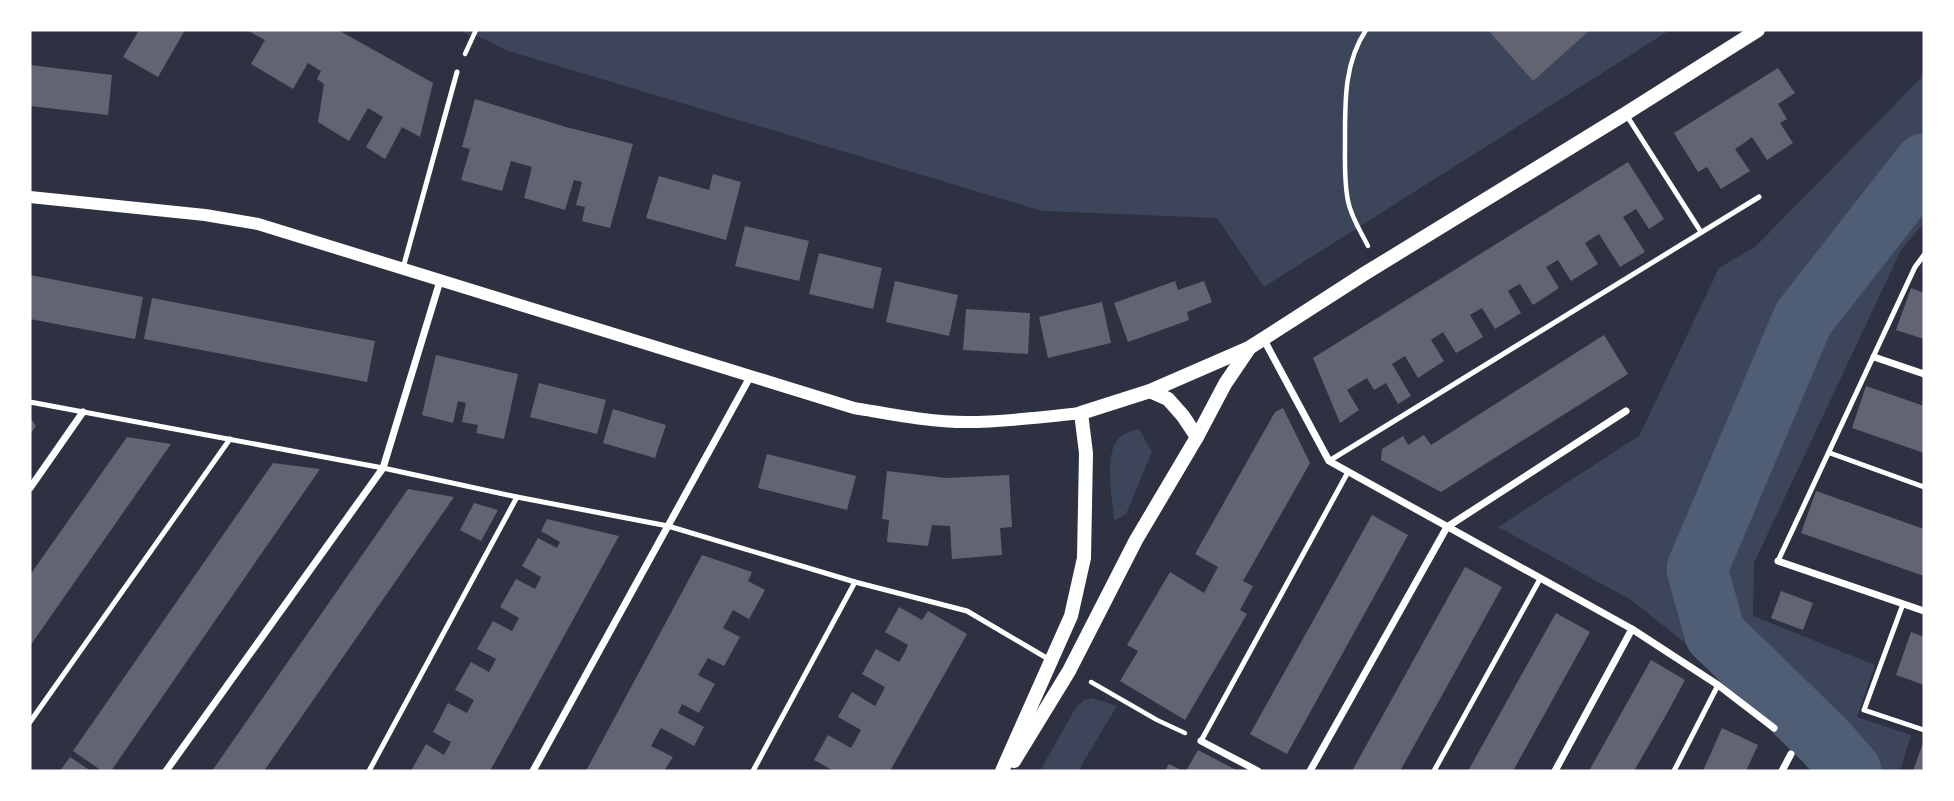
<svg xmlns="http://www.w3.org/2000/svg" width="1954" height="801" viewBox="0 0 1954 801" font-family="'Fira Sans Condensed',sans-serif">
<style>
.green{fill:#3c4559}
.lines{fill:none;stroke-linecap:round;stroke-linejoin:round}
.river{stroke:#4f5d75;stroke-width:61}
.building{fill:#626471}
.path{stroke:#fff;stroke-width:4.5}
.service{stroke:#fff;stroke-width:5}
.minor{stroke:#fff;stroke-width:7}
.tertiary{stroke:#fff;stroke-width:12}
.secondary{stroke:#fff;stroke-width:14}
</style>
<rect width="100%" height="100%" fill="#2d3142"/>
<g class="green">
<path d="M459,30H1670L1264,287L1217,218L1042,211L508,51L475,35L473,37Z"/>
<path d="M1924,70V223L1901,250L1754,563L1753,616L1875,665L1857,717L1911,735L1900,771H1829L1783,720L1631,600L1498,527L1639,436L1719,268L1755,247L1921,78Z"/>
<path d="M1139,429L1152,452L1126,514L1114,521C1113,500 1103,454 1119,438C1124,433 1132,431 1139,429Z"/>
<path d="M1092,698L1117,706L1081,766V771H1040L1076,707L1084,700Z"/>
</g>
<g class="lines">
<path class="river" d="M1851,771L1826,742L1715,634L1697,569L1803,319L1924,164"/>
</g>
<g class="building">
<path d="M139,30H185L158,77L123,57Z"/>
<path d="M247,30H338L433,83L420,137L402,127L385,159L366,147L383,117L368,108L349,141L331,130L318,122L324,84L317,79L321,71L308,63L293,89L251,64L265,40Z"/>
<path d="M1488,30H1590L1533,81Z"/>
<path d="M30,65L112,75L108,115L30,106Z"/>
<path d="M1778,68L1795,93L1778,104L1787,119L1780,123L1793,143L1767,160L1752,137L1744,143L1735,149L1750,171L1721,189L1707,167L1698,172L1674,133Z"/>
<path d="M475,99L566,127L633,144L610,228L582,221L585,207L576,205L582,182L574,180L565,210L524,198L532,167L511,161L502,191L461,180L470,149L462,147Z"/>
<path d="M1628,162L1664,219L1649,229L1636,209L1623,217L1645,252L1620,267L1599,234L1585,243L1598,264L1571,281L1558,260L1546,267L1559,288L1533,305L1520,284L1514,287L1508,291L1521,313L1495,329L1482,308L1475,312L1470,315L1483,337L1470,345L1456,353L1443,332L1431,340L1444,361L1418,378L1405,356L1392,364L1411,396L1398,404L1386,383L1374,390L1367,378L1347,390L1359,410L1340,423L1313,358Z"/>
<path d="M713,174L741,182L726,240L646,218L659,176L709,190Z"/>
<path d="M745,226L809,241L799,281L735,266Z"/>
<path d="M819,253L882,268L873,309L809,294Z"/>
<path d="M30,275L143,297L135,339L30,319Z"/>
<path d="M895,281L958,295L949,336L886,322Z"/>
<path d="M1175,281L1178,290L1204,281L1212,302L1187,312L1189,320L1128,342L1114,303Z"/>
<path d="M1911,288L1924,293V339L1896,330Z"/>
<path d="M152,298L375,341L367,382L144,339Z"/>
<path d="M1102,302L1111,343L1048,358L1039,317Z"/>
<path d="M966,309L1030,313L1028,354L963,350Z"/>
<path d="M1604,335L1628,374L1441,492L1381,460L1382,449L1403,436L1408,445L1424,435L1431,445Z"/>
<path d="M436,355L518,374L504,439L476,433L478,425L462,422L466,403L458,401L453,423L422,415Z"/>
<path d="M539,383L606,400L597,434L530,417Z"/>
<path d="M1866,386L1924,406V453L1852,428Z"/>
<path d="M1283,408L1310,463L1243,581L1253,586L1240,610L1247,614L1185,720L1120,681L1138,651L1127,645L1170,572L1204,593L1218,567L1195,554L1275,412Z"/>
<path d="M613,409L666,425L655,458L603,443Z"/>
<path d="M30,417L36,426L30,435Z"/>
<path d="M127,437L171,444L30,646V575Z"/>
<path d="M767,454L856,476L847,510L758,488Z"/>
<path d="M273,463L320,469L111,771H102L73,751Z"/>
<path d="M887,471L946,478L1009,475L1012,527L1000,528L1002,555L952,559L950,526L932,525L928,546L887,542L889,520L882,519Z"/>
<path d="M408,489L454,497L264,771H212Z"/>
<path d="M1816,491L1924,529V576L1801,533Z"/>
<path d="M474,503L498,510L481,541L460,530Z"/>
<path d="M1372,515L1408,535L1287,754L1250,734Z"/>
<path d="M547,519L619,536L490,771H411L426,744L444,755L451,742L433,732L448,703L467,713L474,700L455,690L471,662L489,672L496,659L477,649L493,621L512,631L519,618L500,607L516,579L535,589L541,577L522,566L538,538L557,548L560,542L541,531Z"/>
<path d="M702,555L752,572L748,581L765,590L749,619L733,610L723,628L740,637L724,666L708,658L698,675L715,684L699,713L682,704L678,713L704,727L694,746L661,728L651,746L673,757L664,771H586Z"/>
<path d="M1465,567L1502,587L1491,607L1400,771H1352Z"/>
<path d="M1781,591L1813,603L1803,630L1771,618Z"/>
<path d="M899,607L922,620L928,611L967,634L890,771H834L814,760L828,735L851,748L861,730L838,717L852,692L875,706L880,697L885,687L862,674L876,649L899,662L904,654L908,645L885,632Z"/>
<path d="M1556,613L1590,632L1559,688L1513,771H1468Z"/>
<path d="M1911,632L1924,637V685L1896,675Z"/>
<path d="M1651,660L1685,680L1665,717L1634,771H1589Z"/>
<path d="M1722,728L1758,745L1746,771H1703Z"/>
<path d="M1924,740V771H1913Z"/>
<path d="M1198,750L1238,771H1186Z"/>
<path d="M70,757L91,771H60Z"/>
<path d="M1169,764L1183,771H1165Z"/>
</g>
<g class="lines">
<g class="path">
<path d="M1366,30C1344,63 1345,102 1345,141C1345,161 1344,181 1348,201C1351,217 1361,232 1368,246"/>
<path d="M465,54L476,30"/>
<path d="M1091,682L1157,720L1185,733"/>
</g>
<g class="service">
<path d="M1627,116L1701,232"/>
<path d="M403,268L457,72"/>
<path d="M30,402L383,468L517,497L668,526L855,582L967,611L1050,660"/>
<path d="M1830,453L1924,487"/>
<path d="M1329,461L1759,197"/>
<path d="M1778,561L1915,267L1924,255"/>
<path d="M1903,604L1864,710L1924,730"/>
<path d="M30,722L230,439"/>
<path d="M1201,741L1348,472"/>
<path d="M369,771L517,497"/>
<path d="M753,771L855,582"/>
<path d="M1434,771L1540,579"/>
<path d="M1674,771L1718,685"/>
</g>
<g class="minor">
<path d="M1263,338L1329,461L1632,629L1718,685L1774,728"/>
<path d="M1874,357L1924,374"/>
<path d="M30,488L83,412"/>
<path d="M1778,561L1924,611"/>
<path d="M1201,741L1258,771"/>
<path d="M166,771L383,468L440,281"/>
<path d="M533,771L750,377"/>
<path d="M1310,771L1447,527L1626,411"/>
<path d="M1555,771L1632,629"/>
<path d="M1782,771L1791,754"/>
</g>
<path class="tertiary" d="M30,197L205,215L258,224L854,408C891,414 929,422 967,422C1006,422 1044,417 1081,413"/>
<g class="secondary">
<path d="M1150,391L1168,399L1183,416L1197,437"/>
<path d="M1014,761L1069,671L1136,540L1197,437L1225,384L1248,350"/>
<path d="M1002,771L1071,616L1084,558L1086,453L1081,413L1150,391L1249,348L1364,274L1625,114L1758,30"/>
</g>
</g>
<rect width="1954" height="801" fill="none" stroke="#ffffff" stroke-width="63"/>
</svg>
